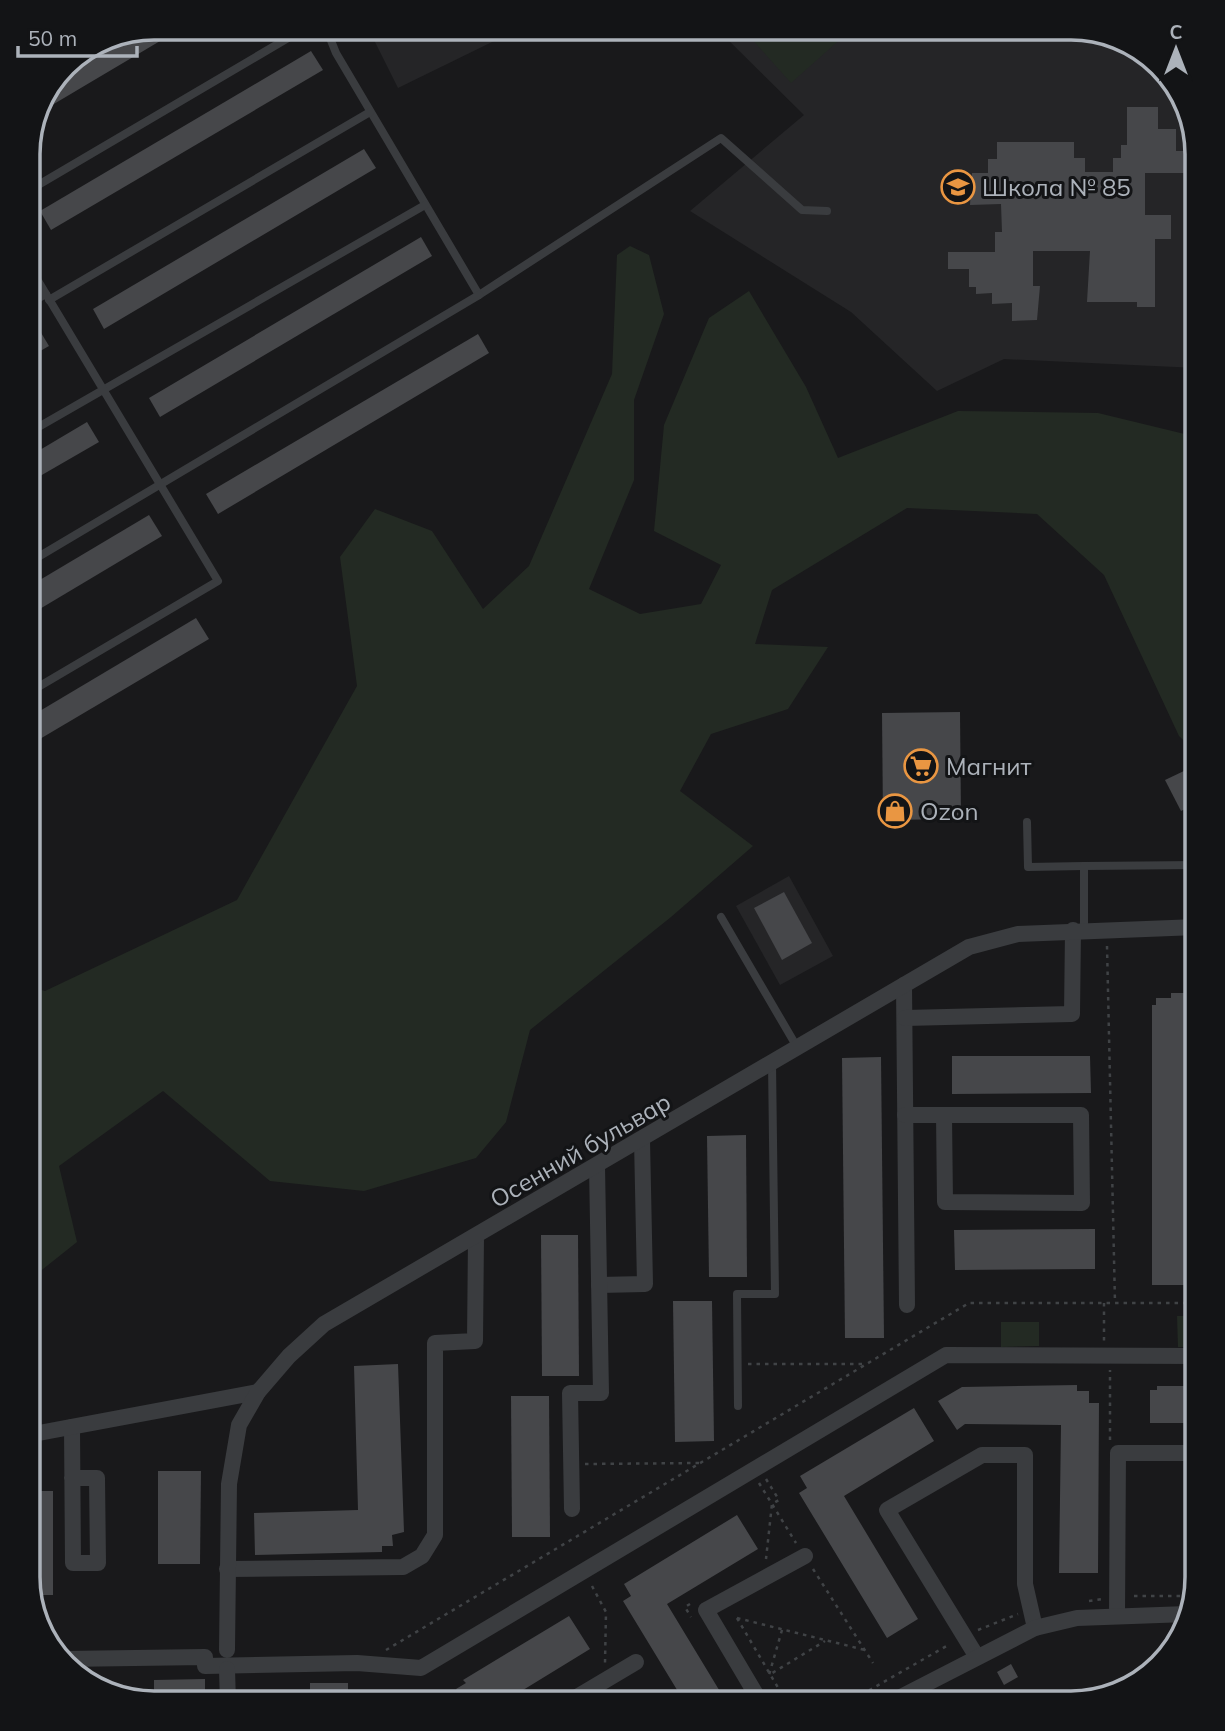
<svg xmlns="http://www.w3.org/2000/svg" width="1225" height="1731" viewBox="0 0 1225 1731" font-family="Mulish,sans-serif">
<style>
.built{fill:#252527}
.green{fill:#232a23}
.building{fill:#46474a}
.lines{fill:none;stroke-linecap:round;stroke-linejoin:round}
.path{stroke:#404346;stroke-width:2.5;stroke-dasharray:3.5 5;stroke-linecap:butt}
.lane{stroke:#3a3c3f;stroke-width:8}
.street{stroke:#3a3c3f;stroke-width:16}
.labels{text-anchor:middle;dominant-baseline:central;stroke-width:6;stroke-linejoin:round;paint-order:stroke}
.poi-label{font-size:24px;fill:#acb2ba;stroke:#131416;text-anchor:start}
.street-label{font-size:24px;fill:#acb2ba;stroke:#131416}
.rim{fill:none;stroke:#acb2ba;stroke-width:3.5}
</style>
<rect width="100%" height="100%" fill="#19191b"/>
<g class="built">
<path d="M368,28H521L398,88Z"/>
<path d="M716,28H1078L1134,45L1180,91L1197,155V368L1004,359L937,391L851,312L690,211L804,115Z"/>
<path d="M789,876L833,956L780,985L736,906Z"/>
</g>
<g class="green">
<path d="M742,28H853L791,83Z"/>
<path d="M630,246L649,255L664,314L634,400V480L589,589L640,614L701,604L721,565L654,531L664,425L709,318L749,291L806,387L838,458L958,411L1098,413L1197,437V753L1179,736L1104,575L1037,514L907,508L772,590L755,644L828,647L788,709L711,734L680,791L753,846L671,917L530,1030L506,1122L476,1158L364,1191L270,1181L163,1091L59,1166L77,1242L28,1281V986L45,991L237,900L357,686L340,557L375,509L432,531L483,609L529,566L612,374L617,255Z"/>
<path d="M1177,1316H1197V1347H1178Z"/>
<path d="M1039,1322V1346L1001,1347V1322Z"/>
</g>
<g class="building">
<path d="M155,28H182L37,114L41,98L60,74L107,46Z"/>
<path d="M311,51L323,70L51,230L40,211Z"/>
<path d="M1127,107H1158V129H1176V151H1193V159H1197V173H1145V215H1171V239H1155V307H1137V302H1087L1090,251H1033V286H1040L1037,320L1012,321V303L992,304V293L976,294V287H969V269H948V252H995V232H1002L1001,204L970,205L972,173H988V159H997V142H1074V158H1085V172H1113V158H1121V145H1127Z"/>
<path d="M364,149L376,168L104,329L93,309Z"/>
<path d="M421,237L432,256L160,417L149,398Z"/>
<path d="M28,311L49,346L28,358Z"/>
<path d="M478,334L489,353L218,514L206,494Z"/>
<path d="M87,422L99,442L28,483V457Z"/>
<path d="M149,515L162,536L28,616V587Z"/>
<path d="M196,618L209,639L28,746V718Z"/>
<path d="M960,712L961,819L883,820L882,713Z"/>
<path d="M1186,770L1197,791V803L1181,811L1165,780Z"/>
<path d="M784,892L812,943L782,960L754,908Z"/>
<path d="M1171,993H1197V1029H1190V1285H1152V1005H1156V998H1171Z"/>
<path d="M952,1056H1090L1091,1093L952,1094Z"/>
<path d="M881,1057L884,1338H845L842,1058Z"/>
<path d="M746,1135L747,1277H709L707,1136Z"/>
<path d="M1095,1229V1269L955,1270L954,1230Z"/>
<path d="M541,1235H578L579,1376H542Z"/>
<path d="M673,1301H712L714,1441L675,1442Z"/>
<path d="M398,1364L404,1532L392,1535L393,1546H382V1552L255,1555L254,1513L358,1510L354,1366Z"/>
<path d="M1077,1385V1391H1089V1403H1099L1098,1573H1059L1061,1425L965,1424L957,1430L938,1401L962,1387Z"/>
<path d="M1157,1386H1197V1423H1150V1390H1157Z"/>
<path d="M511,1396H549L550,1537H512Z"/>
<path d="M914,1408L934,1441L844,1496L918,1619L887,1638L799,1493L807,1488L800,1476Z"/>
<path d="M158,1471H201L200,1564H158Z"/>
<path d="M28,1491H53V1595H33L28,1576Z"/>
<path d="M737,1515L758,1549L667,1604L727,1703H685L623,1601L631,1596L624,1584Z"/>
<path d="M569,1616L590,1649L502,1703H465L456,1689L466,1683L463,1680Z"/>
<path d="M1011,1664L1018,1677L1004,1685L997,1672Z"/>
<path d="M205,1679V1703H154V1680Z"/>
<rect x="310" y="1683" width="38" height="20"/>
</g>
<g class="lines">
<g class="path">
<path d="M1107,946L1115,1303"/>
<path d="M1104,1303V1342"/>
<path d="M748,1364H864"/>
<path d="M1110,1440V1370"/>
<path d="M585,1464L701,1463"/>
<path d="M766,1479L779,1500L772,1504L766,1559"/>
<path d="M759,1483L796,1543"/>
<path d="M813,1569L873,1663"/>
<path d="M592,1586L606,1612L605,1663"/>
<path d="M1134,1596H1192"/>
<path d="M1089,1601L1103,1599"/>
<path d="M690,1604L685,1607L691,1617"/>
<path d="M737,1618L865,1650"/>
<path d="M737,1618L787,1703"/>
<path d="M782,1630L769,1675L825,1641"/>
<path d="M978,1630L1018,1614"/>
<path d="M386,1650L969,1303H1197"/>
<path d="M847,1703L950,1644"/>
</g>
<g class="lane">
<path d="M326,28L336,53L479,295L721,138L802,210L827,211"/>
<path d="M28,191L305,28"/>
<path d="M49,300L370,112"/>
<path d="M28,304L46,294"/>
<path d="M28,433L425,205"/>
<path d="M28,563L479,295"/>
<path d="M28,693L218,581L28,264"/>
<path d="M1027,822L1028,867L1084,866"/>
<path d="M721,917L797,1047"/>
<path d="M1084,930V866L1197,865"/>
<path d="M738,1406L737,1294H775L772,1063"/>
</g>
<g class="street">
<path d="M904,985L907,1305"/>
<path d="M905,1018L1072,1014L1073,930"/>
<path d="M905,1115H1081L1082,1203L945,1202L944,1115"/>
<path d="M599,1285L645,1284L642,1140"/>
<path d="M72,1427L73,1563H98L97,1478H72"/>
<path d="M28,1435L258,1392"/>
<path d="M572,1509L570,1393H601L597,1166"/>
<path d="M227,1569L403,1567L422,1556L435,1535V1343L475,1341L476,1237"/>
<path d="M1117,1615L1118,1453H1197"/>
<path d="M227,1650L229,1484L239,1425L258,1392L289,1356L324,1324L969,947L1018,934L1197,927"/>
<path d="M977,1657L887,1510L982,1455H1025V1584L1035,1628"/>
<path d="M64,1659L205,1657V1666L357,1663L421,1668L946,1355L1197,1356"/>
<path d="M227,1669L228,1703"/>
<path d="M363,1701V1703"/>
<path d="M567,1703L636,1662"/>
<path d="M761,1703L706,1610L805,1556"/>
<path d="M889,1703L1035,1628L1077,1618L1187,1614"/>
</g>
</g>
<defs>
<symbol id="school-ring" viewBox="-11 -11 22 22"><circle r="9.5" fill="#131416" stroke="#e99642" stroke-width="1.5"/><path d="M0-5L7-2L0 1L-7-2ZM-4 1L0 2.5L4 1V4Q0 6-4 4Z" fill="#e99642"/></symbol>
<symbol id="supermarket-ring" viewBox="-11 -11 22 22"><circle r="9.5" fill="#131416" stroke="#e99642" stroke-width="1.5"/><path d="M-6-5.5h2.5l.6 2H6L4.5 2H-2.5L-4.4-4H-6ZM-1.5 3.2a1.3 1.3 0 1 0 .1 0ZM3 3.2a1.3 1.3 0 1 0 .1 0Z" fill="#e99642"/></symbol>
<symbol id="shop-ring" viewBox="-11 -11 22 22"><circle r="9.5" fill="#131416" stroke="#e99642" stroke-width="1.5"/><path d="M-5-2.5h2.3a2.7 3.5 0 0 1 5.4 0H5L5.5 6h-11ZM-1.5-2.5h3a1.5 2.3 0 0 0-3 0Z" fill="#e99642"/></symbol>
</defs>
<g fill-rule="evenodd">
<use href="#school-ring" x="939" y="168" width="38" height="38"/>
<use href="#supermarket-ring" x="902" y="747" width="38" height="38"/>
<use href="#shop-ring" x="876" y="792" width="38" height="38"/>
</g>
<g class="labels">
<g class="poi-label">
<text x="982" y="187">Школа № 85</text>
<text x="946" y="766">Магнит</text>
<text x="920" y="811">Ozon</text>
</g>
<g class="street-label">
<text transform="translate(580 1150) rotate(-30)">Осенний бульвар</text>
</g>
</g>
<path d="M0 0H1225V1731H0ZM154 40H1071A114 114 0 0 1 1185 154V1577A114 114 0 0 1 1071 1691H154A114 114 0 0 1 40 1577V154A114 114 0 0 1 154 40Z" fill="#131416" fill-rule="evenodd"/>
<path class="rim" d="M154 40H1071A114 114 0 0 1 1185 154V1577A114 114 0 0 1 1071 1691H154A114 114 0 0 1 40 1577V154A114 114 0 0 1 154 40Z"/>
<g transform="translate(1176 49)" stroke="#131416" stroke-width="5" paint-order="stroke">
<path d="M0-5L12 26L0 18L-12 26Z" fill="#acb2ba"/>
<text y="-10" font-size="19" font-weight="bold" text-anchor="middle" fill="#acb2ba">С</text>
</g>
<path d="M18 46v10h119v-10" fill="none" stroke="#acb2ba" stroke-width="3.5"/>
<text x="28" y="46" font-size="21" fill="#acb2ba" stroke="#131416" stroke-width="5" paint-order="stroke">50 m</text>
</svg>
